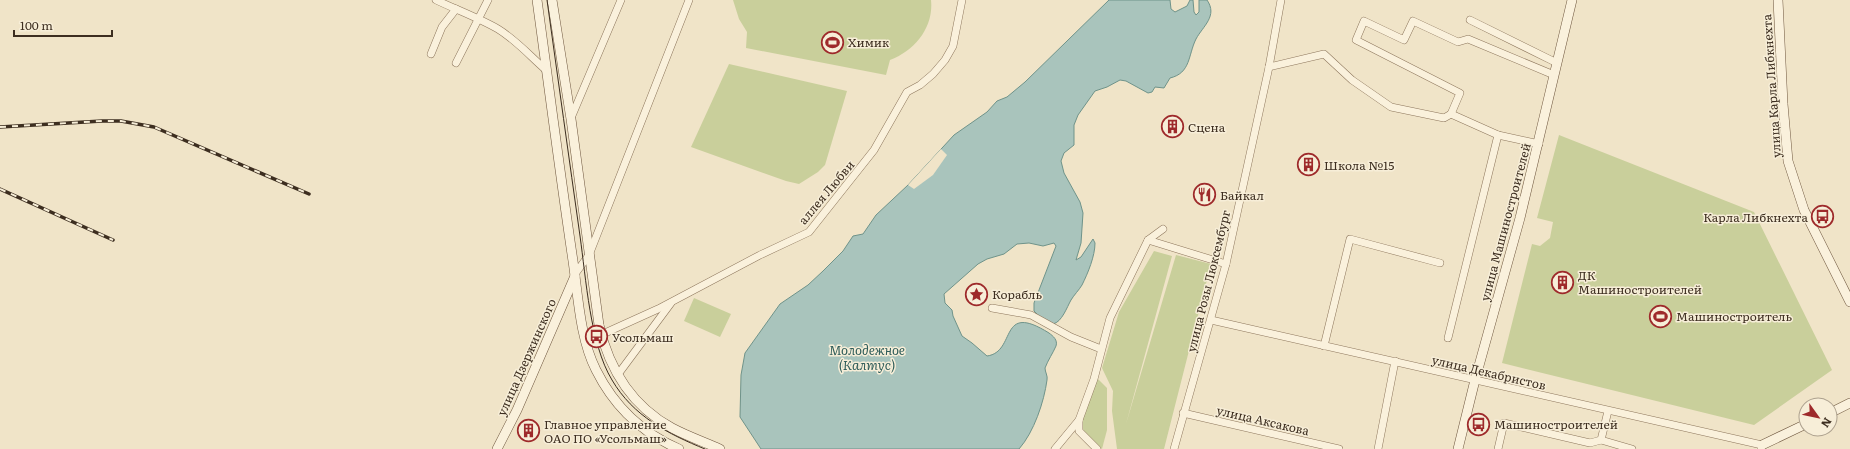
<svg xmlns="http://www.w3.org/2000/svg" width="1850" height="449" viewBox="0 0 1850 449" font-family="Literata,serif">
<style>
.green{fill:#c9cf9b}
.water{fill:#a9c4bc;stroke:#6f938a}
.pier{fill:#f0e4c8}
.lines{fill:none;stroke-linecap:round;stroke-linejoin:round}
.street-casing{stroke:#8d765c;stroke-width:8}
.secondary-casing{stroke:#6f573f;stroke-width:10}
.street{stroke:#faf1dc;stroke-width:7}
.secondary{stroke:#faf1dc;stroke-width:9}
.tram{stroke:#3d2e20;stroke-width:1}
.rail-casing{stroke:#3d2e20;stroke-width:3.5}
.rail{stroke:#f7eed8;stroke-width:2;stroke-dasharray:6;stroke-linecap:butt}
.labels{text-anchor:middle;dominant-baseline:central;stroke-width:3;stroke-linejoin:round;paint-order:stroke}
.poi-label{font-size:12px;fill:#3d2e20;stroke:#f7eed8;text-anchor:start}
.street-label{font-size:12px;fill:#3d2e20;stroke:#f7eed8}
.water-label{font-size:13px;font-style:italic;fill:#2f5d5a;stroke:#f7eed8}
</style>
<rect width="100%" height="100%" fill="#f0e4c8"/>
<g class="green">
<path d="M733,0H931C934,27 915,51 890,60L886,75L746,48L747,32L739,19Z"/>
<path d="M729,64L847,91L825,165L818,172L799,184L786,181L691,147Z"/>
<path d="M1559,135L1754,212L1832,370L1754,425L1502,363L1532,244L1540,246L1550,238L1553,222L1537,218Z"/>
<path d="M1154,251L1172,256L1126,424L1176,255L1211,264L1164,449H1117L1112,411L1113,391L1102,368L1119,312Z"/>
<path d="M694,298L731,314L720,337L684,321Z"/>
<path d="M1096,377L1107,388V430L1102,449L1084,431L1079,419Z"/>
</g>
<path class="water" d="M1109,0H1170L1171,9L1175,12L1187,6L1190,0H1193L1194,12L1196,15L1199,12V0H1207C1218,16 1203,26 1196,39C1188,55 1191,73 1170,78L1164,88L1155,87L1152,92L1148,93L1126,81L1120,80L1107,87L1095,91L1078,115L1074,125V145L1064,153L1061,161L1064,173L1080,202L1083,213L1081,243L1076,260L1081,257L1093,239L1095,243C1095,256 1088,273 1082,285C1079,290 1074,295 1071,300C1067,307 1062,322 1053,324L1041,318L1034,311V303L1056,246L1054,243L1043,246L1029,243L1017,244L1004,254L987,259L978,264L944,294L945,303L952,310L953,316L962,336L972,343L987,356C1017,352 998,301 1049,333C1053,336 1058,340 1056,346C1053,353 1048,360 1045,368C1045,372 1048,376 1047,380C1044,402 1034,432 1019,449H761L740,417L741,375L745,353L780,304L808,285L823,271L843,251L853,236L863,234L876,215L908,185L954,135L987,112L997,101L1007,97L1025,82Z"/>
<path class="pier" d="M941,149L947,155L933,175L914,189L908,185Z"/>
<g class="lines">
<defs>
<g id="street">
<path d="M436,0C457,10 479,18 498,29C516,40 530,56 546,70"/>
<path d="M1470,20L1557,63"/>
<path d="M431,54L442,27L456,9"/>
<path d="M456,63L488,0"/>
<path d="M1269,67L1324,54L1352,80L1391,107L1444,118L1451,114L1498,135L1539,144"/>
<path d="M1451,114L1460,93L1356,40L1364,21L1404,40L1413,21L1458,42L1468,39L1554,75"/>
<path d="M571,118L621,0"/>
<path d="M1148,240L1226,264"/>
<path d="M575,274L589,255L689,0"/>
<path d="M992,308L1031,315L1071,337L1101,349"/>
<path d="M1211,320L1762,445L1761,449"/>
<path d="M605,333L658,309L760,255L809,232L874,150L907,92L920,85L933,74L945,60L953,46L962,0"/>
<path d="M1448,338L1498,135"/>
<path d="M1324,346L1350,239L1440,263"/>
<path d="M619,373L671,303"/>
<path d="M1183,413L1339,449"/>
<path d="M1601,440L1608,411"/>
<path d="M1055,449L1079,420"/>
<path d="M1097,449L1079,431V420L1094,379L1110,318L1148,240L1163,229"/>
<path d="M1174,449L1226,264L1269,67L1281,0"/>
<path d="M1378,449L1395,361"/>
<path d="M1498,449L1504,423L1590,443L1601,440L1632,449"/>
</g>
<g id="secondary">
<path d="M537,0C549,87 560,174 573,261C578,295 580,339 596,370C614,406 642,433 679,449"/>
<path d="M552,0L571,119L599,325C609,369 632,406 672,428C687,436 704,442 720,449"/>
<path d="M1778,0L1783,104L1788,161L1804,210L1850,302"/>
<path d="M1830,413L1850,403"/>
<path d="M1762,445L1806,424"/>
<path d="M497,449L517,410L575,276"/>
<path d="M1458,449L1475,380L1520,218L1572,0"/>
</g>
</defs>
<use href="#street" class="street-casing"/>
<use href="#secondary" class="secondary-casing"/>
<use href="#street" class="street"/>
<use href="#secondary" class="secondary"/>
<path class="tram" d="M547,0C558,79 569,158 580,236C586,278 590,344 612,380C633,416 668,434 705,449"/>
<defs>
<g id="rail">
<path d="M0,127L102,121H121L154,127L309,194"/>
<path d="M0,189L113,240"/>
</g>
</defs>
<use href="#rail" class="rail-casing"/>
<use href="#rail" class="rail"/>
</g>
<defs>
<symbol id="stadium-ring" viewBox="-11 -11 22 22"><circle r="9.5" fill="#f7eed8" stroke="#9e2a2b" stroke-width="1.5"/><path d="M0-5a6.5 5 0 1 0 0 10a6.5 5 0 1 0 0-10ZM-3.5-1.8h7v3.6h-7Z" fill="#9e2a2b"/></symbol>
<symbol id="building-ring" viewBox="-11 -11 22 22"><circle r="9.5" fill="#f7eed8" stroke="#9e2a2b" stroke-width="1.5"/><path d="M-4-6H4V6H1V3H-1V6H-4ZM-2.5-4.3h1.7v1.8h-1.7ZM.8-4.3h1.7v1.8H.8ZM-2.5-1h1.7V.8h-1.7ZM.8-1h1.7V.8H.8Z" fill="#9e2a2b"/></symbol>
<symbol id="restaurant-ring" viewBox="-11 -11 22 22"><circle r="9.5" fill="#f7eed8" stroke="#9e2a2b" stroke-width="1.5"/><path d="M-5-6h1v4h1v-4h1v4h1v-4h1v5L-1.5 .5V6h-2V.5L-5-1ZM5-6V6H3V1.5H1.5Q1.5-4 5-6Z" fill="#9e2a2b"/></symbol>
<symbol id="bus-ring" viewBox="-11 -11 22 22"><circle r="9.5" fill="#f7eed8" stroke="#9e2a2b" stroke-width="1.5"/><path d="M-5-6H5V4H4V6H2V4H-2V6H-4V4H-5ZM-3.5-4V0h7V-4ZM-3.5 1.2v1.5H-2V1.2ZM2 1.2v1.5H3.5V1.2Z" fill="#9e2a2b"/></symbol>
<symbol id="sight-ring" viewBox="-11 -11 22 22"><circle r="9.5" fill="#f7eed8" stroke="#9e2a2b" stroke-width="1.5"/><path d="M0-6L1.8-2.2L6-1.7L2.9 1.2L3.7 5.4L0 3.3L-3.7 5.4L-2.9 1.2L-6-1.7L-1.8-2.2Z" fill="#9e2a2b"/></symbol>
</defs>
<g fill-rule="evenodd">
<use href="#stadium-ring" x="820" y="30" width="25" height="25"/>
<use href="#building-ring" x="1160" y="114" width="25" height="25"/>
<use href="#building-ring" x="1296" y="152" width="25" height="25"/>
<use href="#restaurant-ring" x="1192" y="182" width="25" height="25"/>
<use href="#bus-ring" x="1810" y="204" width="25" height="25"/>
<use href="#building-ring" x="1550" y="270" width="25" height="25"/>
<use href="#sight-ring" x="964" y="282" width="25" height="25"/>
<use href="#stadium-ring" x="1648" y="304" width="25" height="25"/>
<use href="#bus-ring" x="584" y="324" width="25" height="25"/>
<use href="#bus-ring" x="1466" y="412" width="25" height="25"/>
<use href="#building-ring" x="516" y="418" width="25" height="25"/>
</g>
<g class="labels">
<g class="poi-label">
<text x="848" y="42">Химик</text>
<text x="1188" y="127">Сцена</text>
<text x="1324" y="165">Школа №15</text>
<text x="1220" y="195">Байкал</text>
<text x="1808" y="217" text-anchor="end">Карла Либкнехта</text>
<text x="1578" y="275">ДК<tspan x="1578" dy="14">Машиностроителей</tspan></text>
<text x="992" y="294">Корабль</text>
<text x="1676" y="316">Машиностроитель</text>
<text x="612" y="337">Усольмаш</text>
<text x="544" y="424">Главное управление<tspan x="544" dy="14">ОАО ПО «Усольмаш»</tspan></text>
<text x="1494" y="424">Машиностроителей</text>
</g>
<g class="street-label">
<text transform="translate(1771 86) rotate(-94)">улица Карла Либкнехта</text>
<text transform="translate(826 192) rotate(-50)">аллея Любви</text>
<text transform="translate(1505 222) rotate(-75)">улица Машиностроителей</text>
<text transform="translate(1208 281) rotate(-76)">улица Розы Люксембург</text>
<text transform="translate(526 357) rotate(-66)">улица Дзержинского</text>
<text transform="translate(1489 372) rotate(13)">улица Декабристов</text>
<text transform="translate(1263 420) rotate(13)">улица Аксакова</text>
</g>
<g class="water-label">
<text x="867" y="349">Молодежное<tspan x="867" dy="15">(Калтус)</tspan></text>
</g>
</g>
<g transform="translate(1818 417) rotate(123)"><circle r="19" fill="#f7eed8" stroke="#ada18e"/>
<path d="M0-3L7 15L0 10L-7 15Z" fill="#9e2a2b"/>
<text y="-6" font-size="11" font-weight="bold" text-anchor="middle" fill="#3d2e20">N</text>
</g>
<path d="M14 30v6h98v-6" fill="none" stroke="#3d2e20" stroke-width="2"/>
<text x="20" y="30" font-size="12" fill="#3d2e20" stroke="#f7eed8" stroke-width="3" paint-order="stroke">100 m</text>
</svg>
